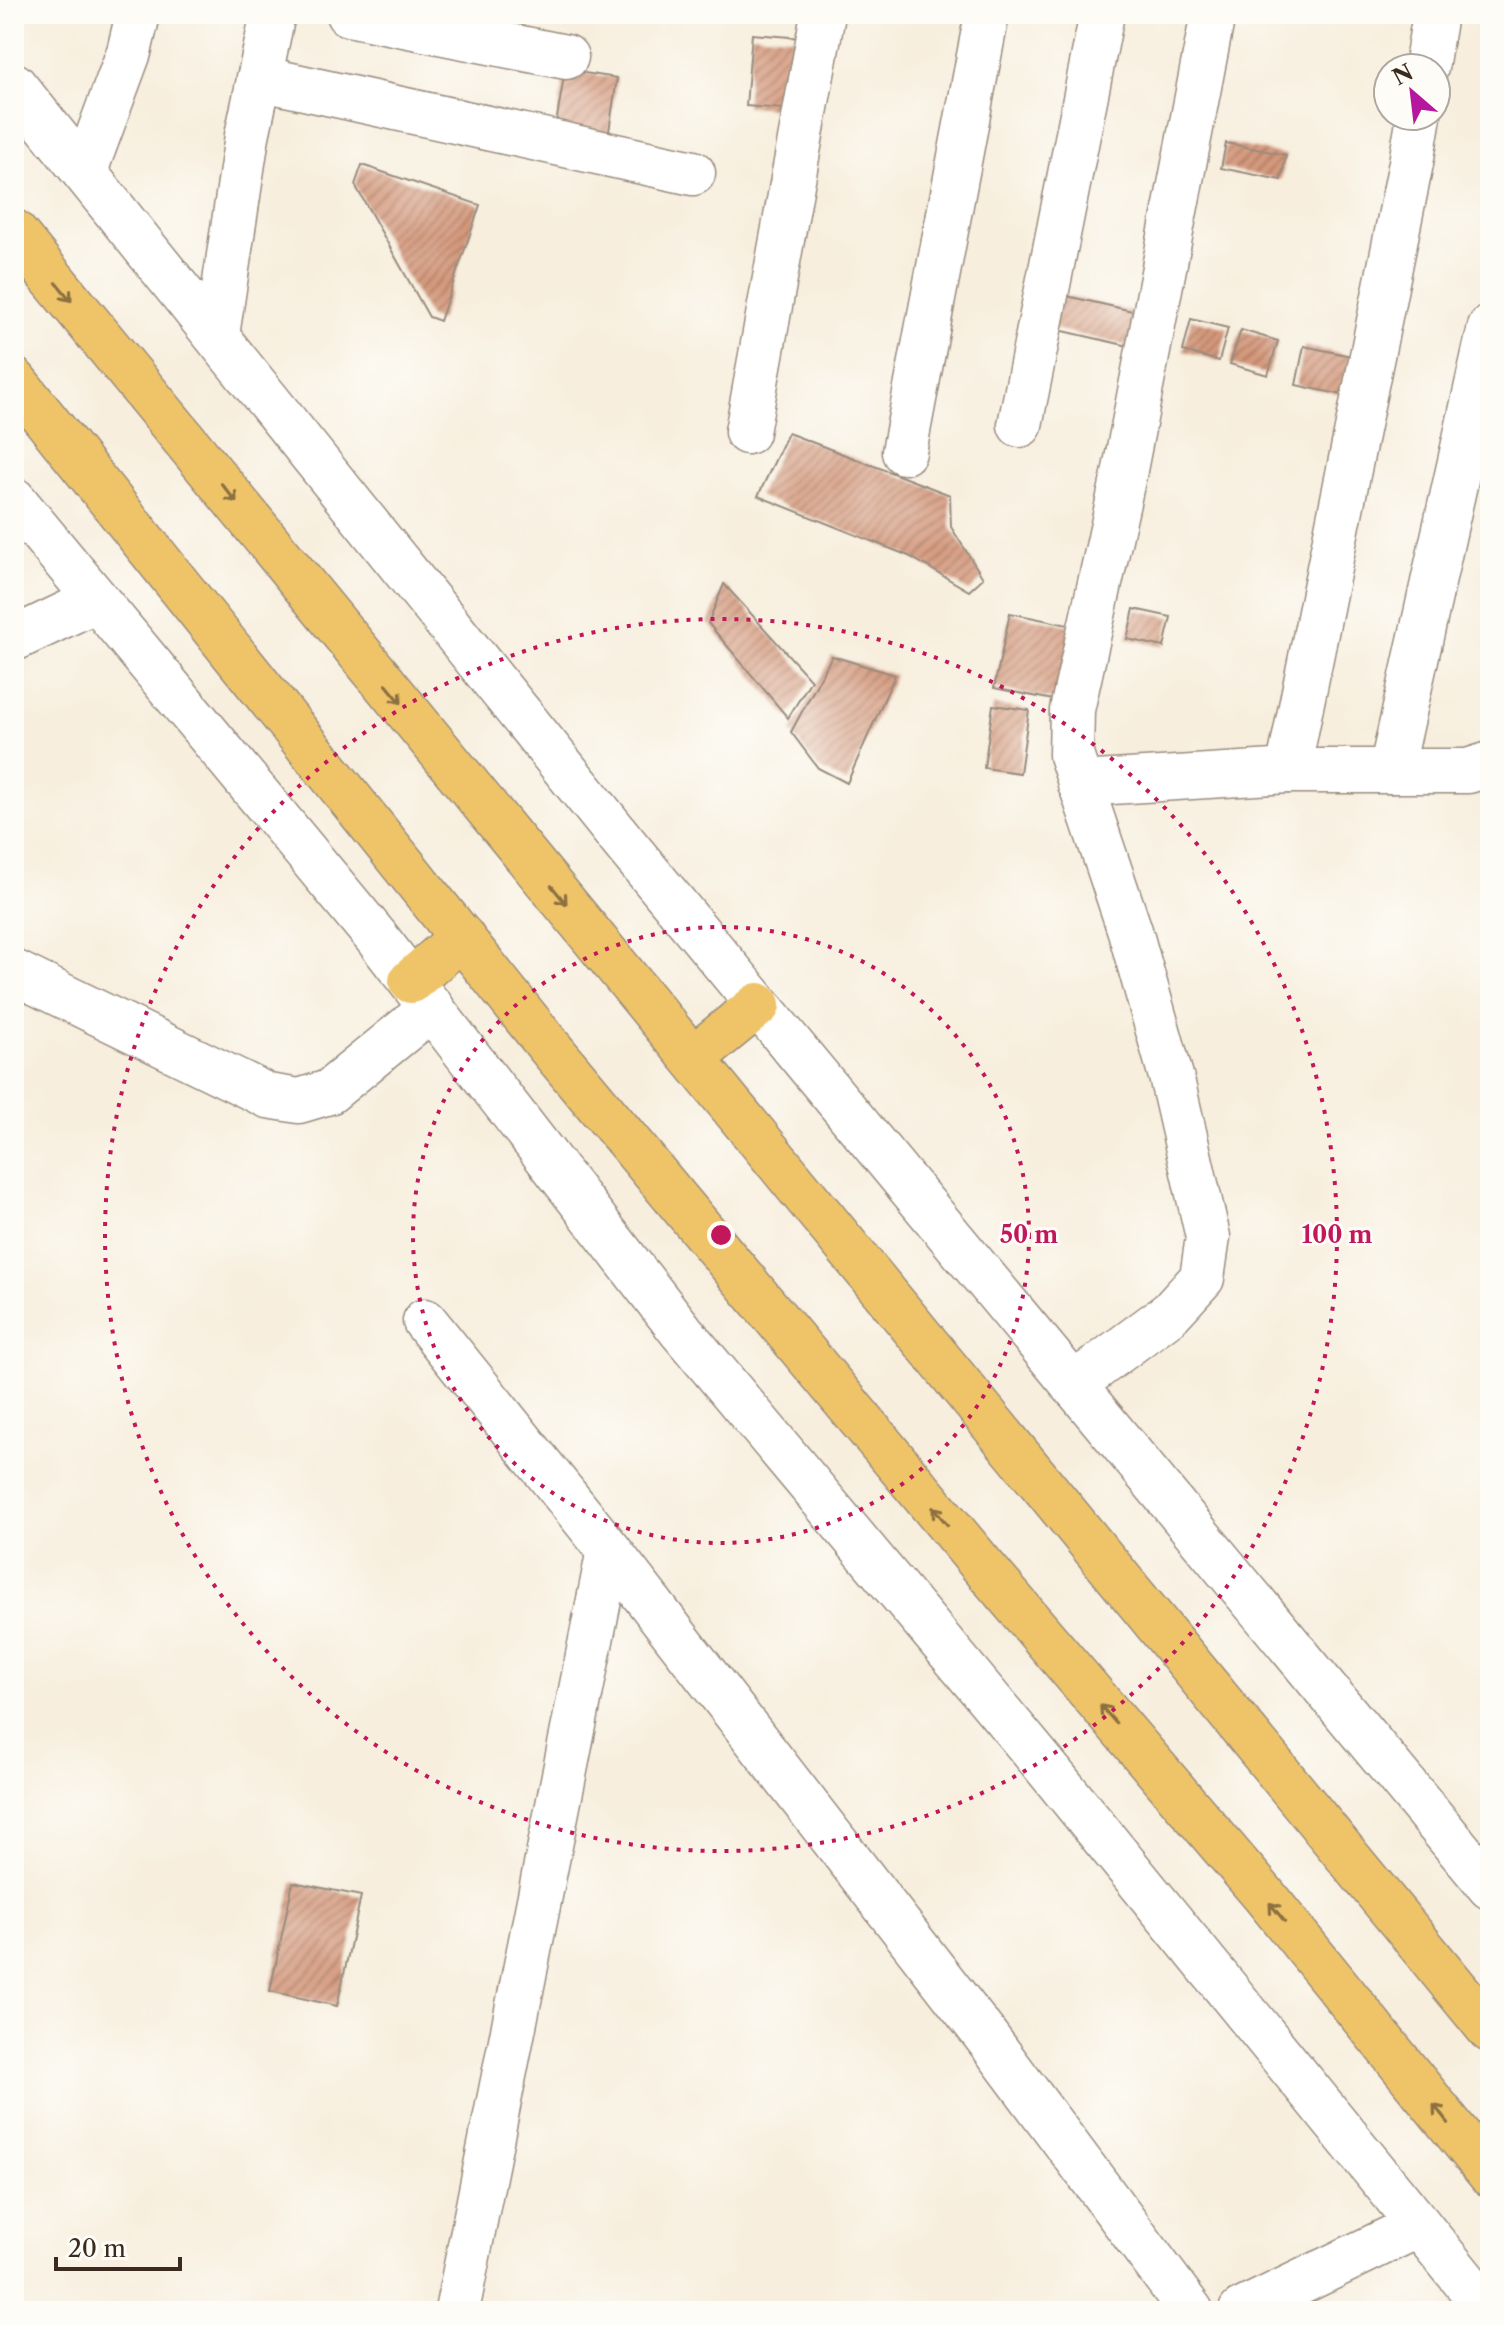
<svg xmlns="http://www.w3.org/2000/svg" width="1504" height="2325" viewBox="0 0 1504 2325" font-family="'Libre Caslon Text',serif">
<style>
.building{fill:url(#building-hatch)}
.lines{fill:none;stroke-linecap:round;stroke-linejoin:round}
.minor-casing{stroke:#998c7e;stroke-width:47}
.major-casing{stroke:#998c7e;stroke-width:47}
.minor{stroke:#fff;stroke-width:44}
.major{stroke:#efc469;stroke-width:44}
.oneway{stroke:#8c6f40}
.ring{fill:none;stroke:#c2185b;stroke-width:4;stroke-dasharray:4 8}
.centre{fill:#c2185b;stroke:#fdfcf7;stroke-width:4}
.ring-label{font-size:24px;text-anchor:middle;font-weight:bold;fill:#c2185b;stroke:#fdfcf7;stroke-width:6;stroke-linejoin:round;paint-order:stroke}
</style>
<defs>
<pattern id="building-hatch" width="6" height="6" patternUnits="userSpaceOnUse" patternTransform="scale(2)"><rect width="6" height="6" fill="#d4987c"/><path d="M-1 1l2-2M0 6l6-6M5 7l2-2" fill="none" stroke="#ad7c65"/></pattern>
</defs>
<rect width="100%" height="100%" fill="#fdfcf7"/>
<filter id="ink" filterUnits="userSpaceOnUse"><feTurbulence type="fractalNoise" baseFrequency=".0125" numOctaves="2"/><feDisplacementMap in="SourceGraphic" scale="16" xChannelSelector="R" yChannelSelector="G"/><feConvolveMatrix kernelMatrix="1 2 1 2 8 2 1 2 1" color-interpolation-filters="sRGB"/></filter>
<filter id="wash" filterUnits="userSpaceOnUse"><feTurbulence type="fractalNoise" baseFrequency=".006" numOctaves="4" result="noise"/><feDisplacementMap in="SourceGraphic" scale="32" xChannelSelector="R" yChannelSelector="G"/><feGaussianBlur stdDeviation="1.8" result="paint"/><feColorMatrix in="noise" values="0 0 0 0 0 0 0 0 0 0 0 0 0 0 0 0 0 1.4 0 .05"/><feComposite in="paint" operator="in"/></filter>
<g filter="url(#wash)">
<rect width="100%" height="100%" fill="#f7eedd"/>
<g id="blocks">
<g class="building">
<path d="M752,34L802,38L795,110L746,106Z"/>
<path d="M565,70L617,78L608,138L555,130Z"/>
<path d="M1226,143L1286,155L1281,180L1221,168Z"/>
<path d="M362,165L480,205L440,321L429,317L355,185Z"/>
<path d="M1058,294L1141,313L1133,347L1050,328Z"/>
<path d="M1191,319L1228,328L1219,361L1183,351Z"/>
<path d="M1241,330L1278,341L1268,375L1230,364Z"/>
<path d="M1304,346L1351,356L1343,395L1296,385Z"/>
<path d="M788,433L950,495L951,527L983,578L969,591L909,556L758,496Z"/>
<path d="M724,584L811,680L788,718L708,623Z"/>
<path d="M1134,609L1171,617L1164,647L1127,639Z"/>
<path d="M1010,613L1073,626L1058,701L994,688Z"/>
<path d="M832,656L895,675L847,783L818,768L791,732Z"/>
<path d="M993,705L1029,710L1020,773L984,768Z"/>
<path d="M293,1882L361,1896L337,2006L270,1991Z"/>
</g>
</g>
</g>
<g filter="url(#ink)">
<use href="#blocks" fill-opacity="0" stroke="#998c7e" stroke-width="2"/>
<g class="lines">
<defs>
<g id="minor">
<path d="M348,14L566,57"/>
<path d="M1426,68L1435,14"/>
<path d="M259,78L693,173"/>
<path d="M14,85L625,844L1490,1887"/>
<path d="M85,171L129,52L138,14"/>
<path d="M217,335L247,136L273,14"/>
<path d="M1020,425L1102,14"/>
<path d="M747,432L823,14"/>
<path d="M904,452L987,14"/>
<path d="M14,500L377,938L682,1332L1041,1761L1489,2311"/>
<path d="M14,639L96,600"/>
<path d="M1288,771L1411,163L1419,116"/>
<path d="M1391,771L1490,327"/>
<path d="M1080,784L1288,771H1468L1490,764"/>
<path d="M14,972L268,1096L299,1101L329,1092L432,1008"/>
<path d="M425,1321L609,1550L988,2039L1191,2311"/>
<path d="M1073,1385L1170,1313L1202,1278L1208,1237L1172,1080L1130,931L1071,755L1072,710L1124,475L1213,14"/>
<path d="M457,2311L609,1550"/>
<path d="M1241,2311L1419,2225"/>
</g>
<g id="major">
<path d="M14,232L1490,2030"/>
<path d="M14,380L547,1044L981,1564L1263,1894L1490,2174"/>
<path d="M411,981L462,937"/>
<path d="M693,1058L758,1005"/>
</g>
</defs>
<use href="#minor" class="minor-casing"/>
<use href="#major" class="major-casing"/>
<use href="#minor" class="minor"/>
<use href="#major" class="major"/>
</g>
<defs><path id="oneway-shaft" d="M-6 0H5M1.5-3L5.5 0L1.5 3" fill="none" stroke-width="1.6" stroke-linecap="round" stroke-linejoin="round" transform="scale(2)"/></defs>
<g class="oneway">
<use href="#oneway-shaft" transform="translate(64 292) rotate(51)"/>
<use href="#oneway-shaft" transform="translate(229 493) rotate(51)"/>
<use href="#oneway-shaft" transform="translate(394 694) rotate(51)"/>
<use href="#oneway-shaft" transform="translate(559 895) rotate(51)"/>
<use href="#oneway-shaft" transform="translate(940 1516) rotate(-130)"/>
<use href="#oneway-shaft" transform="translate(1108 1714) rotate(-131)"/>
<use href="#oneway-shaft" transform="translate(1277 1912) rotate(-129)"/>
<use href="#oneway-shaft" transform="translate(1441 2114) rotate(-129)"/>
</g>
</g>
<g class="ring">
<circle cx="721" cy="1235" r="308"/>
<circle cx="721" cy="1235" r="616"/>
</g>
<circle cx="721" cy="1235" r="12" class="centre"/>
<g class="ring-label">
<text x="1029" y="1243">50 m</text>
<text x="1337" y="1243">100 m</text>
</g>
<rect width="1504" height="2325" fill="none" stroke="#fdfcf7" stroke-width="48"/>
<g transform="translate(1412 92) rotate(332)"><circle r="38" fill="#fdfcf7" stroke="#afa8a0" stroke-width="2"/>
<path d="M0-6L14 30L0 20L-14 30Z" fill="#b5179e"/>
<text y="-12" font-size="22" font-weight="bold" text-anchor="middle" fill="#3b2a1e">N</text>
</g>
<path d="M56 2257v12h124v-12" fill="none" stroke="#3b2a1e" stroke-width="4"/>
<text x="68" y="2257" font-size="24" fill="#3b2a1e" stroke="#fdfcf7" stroke-width="6" paint-order="stroke">20 m</text>
</svg>
